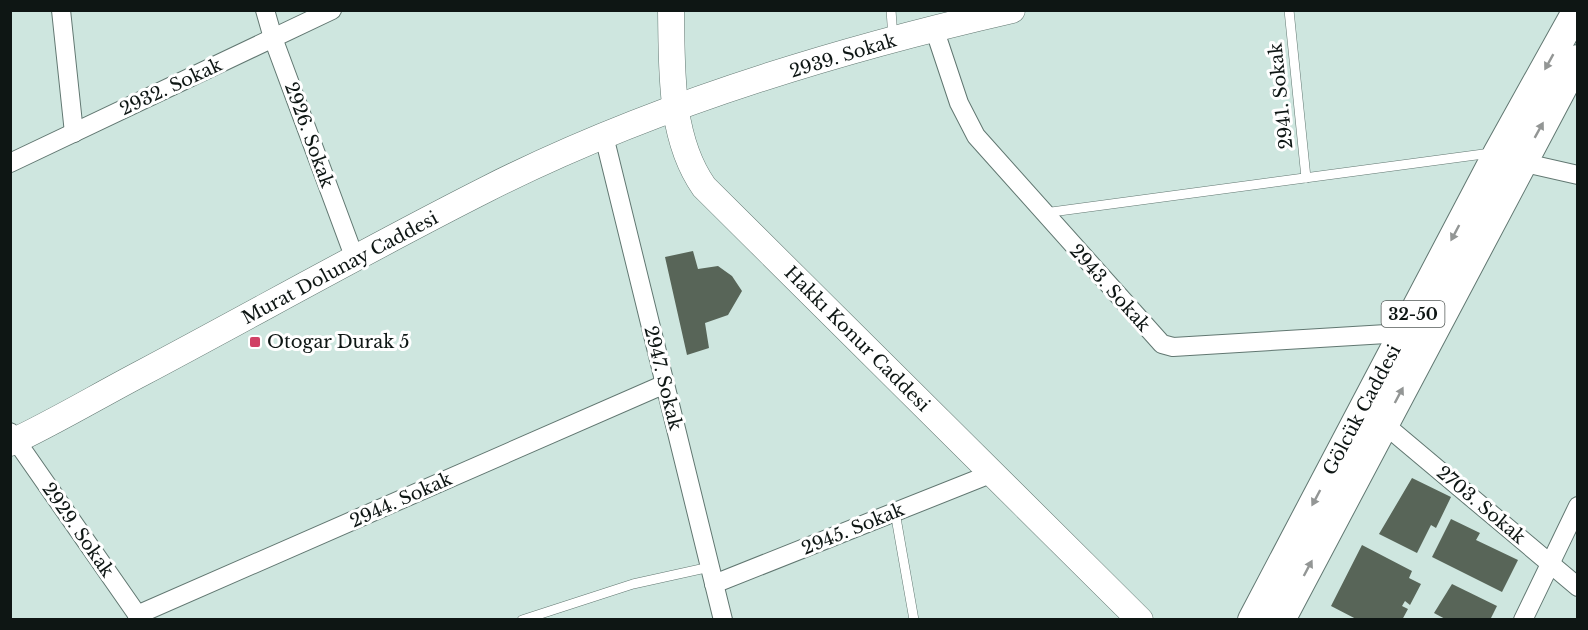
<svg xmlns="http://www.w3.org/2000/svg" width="1588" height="630" viewBox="0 0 1588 630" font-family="'Libre Baskerville',serif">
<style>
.building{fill:#586558}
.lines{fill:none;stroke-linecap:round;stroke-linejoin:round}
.lane-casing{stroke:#617771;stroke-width:10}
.street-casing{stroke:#617771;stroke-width:20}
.secondary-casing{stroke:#617771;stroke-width:27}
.primary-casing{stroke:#617771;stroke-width:30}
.lane{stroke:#fff;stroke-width:9}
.street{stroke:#fff;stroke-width:18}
.secondary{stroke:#fff;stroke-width:26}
.primary{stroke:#fff;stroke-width:28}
.oneway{fill:#939695}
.poi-dot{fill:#d04165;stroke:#fff;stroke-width:2}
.labels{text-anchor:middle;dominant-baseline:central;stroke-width:6;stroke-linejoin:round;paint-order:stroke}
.shield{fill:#fff;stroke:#565c5a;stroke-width:1.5}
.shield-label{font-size:16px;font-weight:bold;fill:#0e1614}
.street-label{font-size:18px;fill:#0e1614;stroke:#fff}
.poi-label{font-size:18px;fill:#0e1614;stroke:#fff;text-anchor:start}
</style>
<rect width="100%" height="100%" fill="#cee6df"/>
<g class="building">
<path d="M693,251L698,269L718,266L732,276L742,291L728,315L705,323L709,348L687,355L665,257Z"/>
<path d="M1412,478L1451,497L1436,528L1431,525L1417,553L1379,534Z"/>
<path d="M1451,519L1480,533L1476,540L1518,560L1502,592L1432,557Z"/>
<path d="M1362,545L1412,571L1409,578L1421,584L1410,605L1405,601L1402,606L1408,609L1402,620H1358L1331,606Z"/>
<path d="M1452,584L1497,606L1490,620H1447L1434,613Z"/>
</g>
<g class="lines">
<defs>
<g id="lane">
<path d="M891,10L893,38"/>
<path d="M1289,10L1306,178"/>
<path d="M1044,213L1491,153"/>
<path d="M895,512L914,620"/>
<path d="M522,620L633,584L710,567"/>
</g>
<g id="street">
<path d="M61,10L74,133"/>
<path d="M265,10L273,38L355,259"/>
<path d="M934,28L959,103L976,136L1162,344L1173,347L1403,333"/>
<path d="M604,136L723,620"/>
<path d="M1521,162L1578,175"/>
<path d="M10,163L332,10"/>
<path d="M1384,424L1578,587"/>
<path d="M10,432L141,620"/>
<path d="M714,584L993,473"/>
<path d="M137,615L665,384"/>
<path d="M1523,620L1578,506"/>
</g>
<g id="secondary">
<path d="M671,10C672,69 669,137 704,187L1140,620"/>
<path d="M10,443C55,422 98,396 142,373C257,312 370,248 487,189C647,108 837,50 1012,10"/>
</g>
<g id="primary">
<path d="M1252,620L1498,152L1577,10"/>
<path d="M1281,620L1578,59"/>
</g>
</defs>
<use href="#lane" class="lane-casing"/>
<use href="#street" class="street-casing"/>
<use href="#secondary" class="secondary-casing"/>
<use href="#primary" class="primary-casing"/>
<use href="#lane" class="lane"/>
<use href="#street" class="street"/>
<use href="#secondary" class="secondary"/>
<use href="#primary" class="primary"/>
</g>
<defs><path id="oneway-solid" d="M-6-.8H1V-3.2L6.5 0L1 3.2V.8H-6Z" transform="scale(1.5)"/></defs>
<g class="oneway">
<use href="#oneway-solid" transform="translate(1549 62) rotate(119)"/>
<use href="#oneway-solid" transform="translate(1539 130) rotate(-61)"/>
<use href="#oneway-solid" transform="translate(1455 233) rotate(118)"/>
<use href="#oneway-solid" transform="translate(1399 395) rotate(-62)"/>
<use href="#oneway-solid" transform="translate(1316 498) rotate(118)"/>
<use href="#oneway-solid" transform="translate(1308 568) rotate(-62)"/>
</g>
<rect class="poi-dot" x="249" y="336" width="12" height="12" rx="3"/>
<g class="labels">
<rect class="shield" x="1381.5" y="301" width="63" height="26" rx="4.5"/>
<g class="shield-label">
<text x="1413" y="314">32-50</text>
</g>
<g class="street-label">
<text transform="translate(843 56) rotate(-17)">2939. Sokak</text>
<text transform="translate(171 87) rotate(-25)">2932. Sokak</text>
<text transform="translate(1281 96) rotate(-96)">2941. Sokak</text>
<text transform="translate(309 135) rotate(70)">2926. Sokak</text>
<text transform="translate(340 268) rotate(-28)">Murat Dolunay Caddesi</text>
<text transform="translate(1110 288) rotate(48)">2943. Sokak</text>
<text transform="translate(857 339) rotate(45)">Hakkı Konur Caddesi</text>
<text transform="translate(663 378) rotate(76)">2947. Sokak</text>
<text transform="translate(1362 410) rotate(-62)">Gölcük Caddesi</text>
<text transform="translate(401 500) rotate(-24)">2944. Sokak</text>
<text transform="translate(1481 505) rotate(40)">2703. Sokak</text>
<text transform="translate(853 529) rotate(-22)">2945. Sokak</text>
<text transform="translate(78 530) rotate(55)">2929. Sokak</text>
</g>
<g class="poi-label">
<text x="267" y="342">Otogar Durak 5</text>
</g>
</g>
<rect width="1588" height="630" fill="none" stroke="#0e1614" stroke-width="24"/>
</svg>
